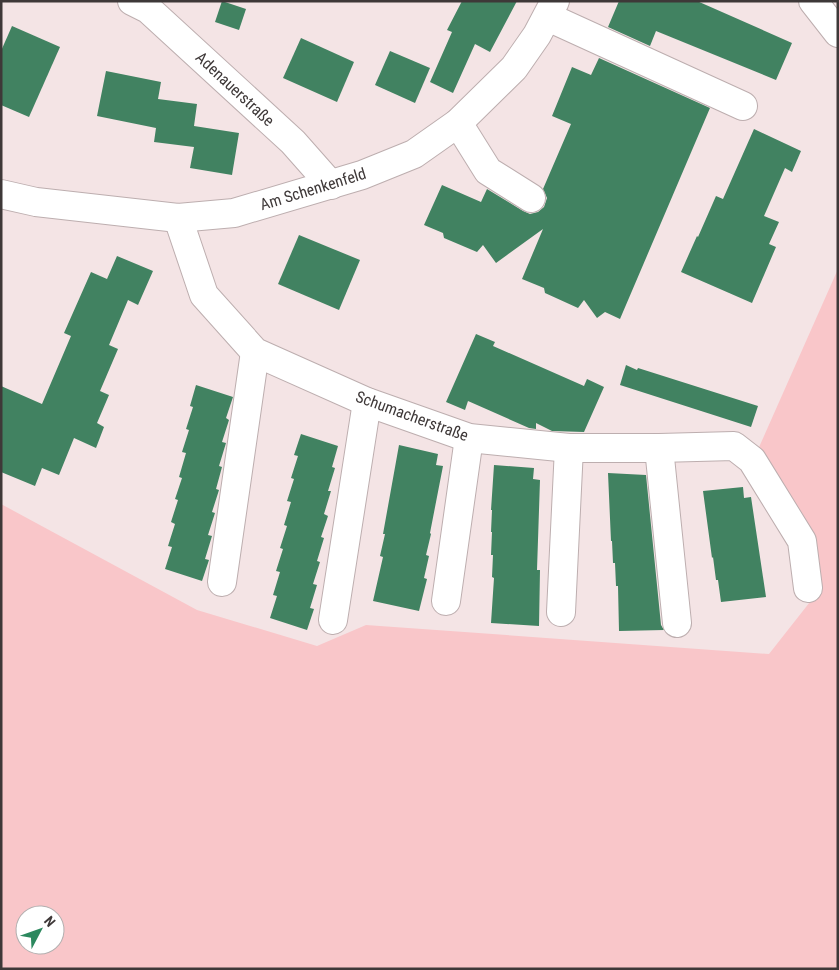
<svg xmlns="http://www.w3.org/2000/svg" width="839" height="970" viewBox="0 0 839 970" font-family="'Roboto Condensed',sans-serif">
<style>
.green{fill:#f9c6c9;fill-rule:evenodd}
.building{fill:#418261}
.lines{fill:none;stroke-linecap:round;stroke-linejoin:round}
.minor-casing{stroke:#bdaeaf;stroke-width:30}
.minor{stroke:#fff;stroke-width:28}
.labels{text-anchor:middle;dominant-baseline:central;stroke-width:5;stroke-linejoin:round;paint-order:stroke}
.street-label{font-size:16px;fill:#3e3838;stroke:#fff}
</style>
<rect width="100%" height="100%" fill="#f4e4e5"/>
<path class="green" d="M838,269V969H1V504L197,610L317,646L366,625L769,654L817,593L756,454ZM25,915H55V945H25Z"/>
<g class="building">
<path d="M222,1L246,9L239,30L215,22Z"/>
<path d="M462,1H517L490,52L475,44L453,93L430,82L452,32L447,30Z"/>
<path d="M619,1H697L792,43L776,80L656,31L650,46L608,27Z"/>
<path d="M12,26L60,47L29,117L1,105V51Z"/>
<path d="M301,38L354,62L337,102L283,78Z"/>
<path d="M390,51L430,68L415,103L375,85Z"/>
<path d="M599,58L710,108L620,319L605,312L597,318L584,300L578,308L545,293L544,288L522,279L543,229L496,263L483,245L477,252L444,238L443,233L424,225L442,185L481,202L487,189L523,211L530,214L538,212L544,207L547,198L543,189L571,124L552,116L572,67L591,75Z"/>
<path d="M106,71L161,82L158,99L197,104L194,126L239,133L232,175L190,168L194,147L154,142L156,128L97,116Z"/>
<path d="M754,129L801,151L792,172L785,168L764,216L779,222L769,244L776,247L752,303L681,272L697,236L698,237L716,196L723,199Z"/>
<path d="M299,235L360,260L339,310L278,284Z"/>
<path d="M117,256L153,271L138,305L128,300L109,345L118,349L100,391L109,395L97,423L104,427L96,448L74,438L59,475L42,468L35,486L1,472V386L42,404L71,336L64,333L91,272L107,279Z"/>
<path d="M476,334L495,342L493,346L584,386L587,379L604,387L584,432L552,431L536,423V429L529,428L468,401L465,410L446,402Z"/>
<path d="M626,365L637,370L638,368L758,406L751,427L620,385Z"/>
<path d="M196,385L233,397L226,418L229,420L222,442L226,443L219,466L222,467L216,489L219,490L212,512L215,513L208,535L212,536L205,559L209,560L202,581L165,569L172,547L168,546L175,524L171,522L178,500L175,499L182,478L179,477L186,453L182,452L189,430L186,429L193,407L190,406Z"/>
<path d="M301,434L338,446L332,467L335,468L328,491H331L324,514L328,516L321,537L324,538L317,561L320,562L313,584L317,585L310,608L314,609L307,630L270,618L277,596L273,595L280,572L276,571L283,549L280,548L287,526L284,525L291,502L287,501L294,479L291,478L298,456L294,455Z"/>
<path d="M399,445L438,454L436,465L443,466L430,533L431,534L426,555L429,556L424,578L427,579L419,611L373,601L383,557L380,556L385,534H383Z"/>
<path d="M494,465L534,468L533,479L540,480L537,570H540L539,626L491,623L494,578L492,577L493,555H491L492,532H491L492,510H491Z"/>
<path d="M608,473L646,475L661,625L664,630L619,631L618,586H616L615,563H613L612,541H611Z"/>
<path d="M743,487L744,498L751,497L766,597L721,602L718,580H716L713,557L712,558L703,491Z"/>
</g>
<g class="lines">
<defs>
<g id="minor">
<path d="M132,1L148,9L293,142L331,185"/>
<path d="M813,1L838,33"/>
<path d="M548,17L743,106"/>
<path d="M458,123L488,171L531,198"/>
<path d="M1,194L36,202L178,218L234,213L362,175L414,154L458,123L514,68L537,35L555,1"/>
<path d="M178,218L204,295L255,352L367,402L469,438L569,448H659L734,446L752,460L802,541L808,588"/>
<path d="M659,448L677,623"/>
<path d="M222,582L255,352"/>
<path d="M446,601L469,438"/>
<path d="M561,612L569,448"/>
<path d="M333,620L367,402"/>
</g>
</defs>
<use href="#minor" class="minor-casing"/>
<use href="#minor" class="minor"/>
</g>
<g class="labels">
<g class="street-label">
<text transform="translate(235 89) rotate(43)">Adenauerstraße</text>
<text transform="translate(313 189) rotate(-17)">Am Schenkenfeld</text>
<text transform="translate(412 416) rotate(20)">Schumacherstraße</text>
</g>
</g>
<rect width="839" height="970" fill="none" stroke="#3e3838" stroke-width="5"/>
<g transform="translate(40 930) rotate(49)"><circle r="24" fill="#ffffff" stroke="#b2afaf"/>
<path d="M0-4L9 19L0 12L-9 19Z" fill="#2c885e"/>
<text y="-8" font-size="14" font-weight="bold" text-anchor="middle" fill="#3e3838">N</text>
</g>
</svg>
